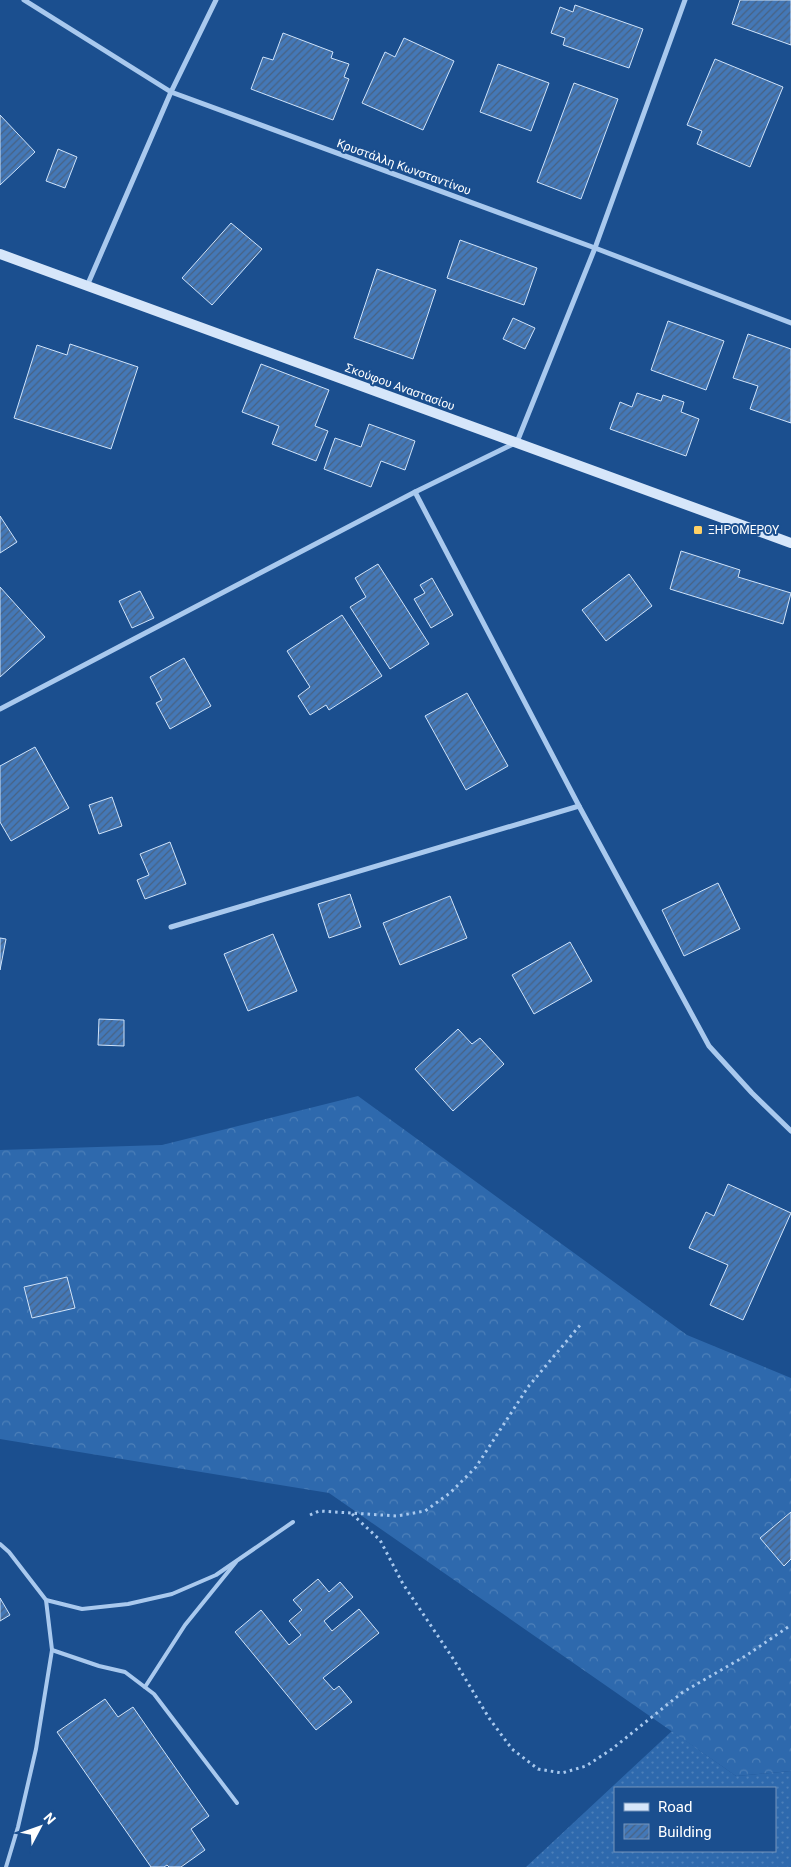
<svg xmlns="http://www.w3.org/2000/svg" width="791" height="1867" viewBox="0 0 791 1867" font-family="Roboto,sans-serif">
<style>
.grass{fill:url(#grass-dots);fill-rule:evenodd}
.forest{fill:url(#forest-crowns)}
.building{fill:url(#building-hatch);stroke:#cfe3fa}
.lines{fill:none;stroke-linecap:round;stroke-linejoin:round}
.path{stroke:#a9c9ee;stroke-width:3;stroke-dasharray:2.5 4;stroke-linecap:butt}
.service{stroke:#a9c9ee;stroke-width:4}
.minor{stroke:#a9c9ee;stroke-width:5}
.secondary{stroke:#d6e6fa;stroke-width:10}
.poi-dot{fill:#ffd166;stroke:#1b4f8f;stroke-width:2}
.labels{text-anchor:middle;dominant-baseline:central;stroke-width:4;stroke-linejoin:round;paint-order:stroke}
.street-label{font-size:12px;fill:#fff;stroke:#1b4f8f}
.poi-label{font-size:12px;fill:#fff;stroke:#1b4f8f;text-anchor:start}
</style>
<defs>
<pattern id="grass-dots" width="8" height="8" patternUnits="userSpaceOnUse" patternTransform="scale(1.25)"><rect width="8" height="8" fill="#2e69ad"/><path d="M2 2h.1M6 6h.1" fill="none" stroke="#4d80b9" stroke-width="1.8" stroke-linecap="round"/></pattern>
<pattern id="forest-crowns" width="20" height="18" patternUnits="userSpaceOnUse" patternTransform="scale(1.25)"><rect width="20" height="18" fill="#2e69ad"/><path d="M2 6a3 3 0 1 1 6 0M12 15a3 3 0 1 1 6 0" fill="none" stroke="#4d80b9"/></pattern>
<pattern id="building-hatch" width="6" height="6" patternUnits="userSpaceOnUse" patternTransform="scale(1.25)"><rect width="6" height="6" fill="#4478b7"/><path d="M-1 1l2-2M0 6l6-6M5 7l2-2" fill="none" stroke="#486282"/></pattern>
</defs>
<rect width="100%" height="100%" fill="#1b4f8f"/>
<path class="grass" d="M672,1731L736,1776L791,1771V1867H526ZM615,1788H775V1851H615Z"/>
<path class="forest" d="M358,1096L687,1335L791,1378V1771L736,1776L329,1493L0,1439V1150L162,1145Z"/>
<g class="building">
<path d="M740,0H791V45L732,24Z"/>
<path d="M575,5L643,29L629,68L563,45L565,38L551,33L560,7L573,12Z"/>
<path d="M283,33L333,52L331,58L349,64L344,77L349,79L333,120L251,89L263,57L273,60Z"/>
<path d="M404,38L454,61L423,130L362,103L385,52L395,57Z"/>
<path d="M715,59L783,87L750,167L697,144L702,131L687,125Z"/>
<path d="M498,64L549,83L531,131L480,112Z"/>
<path d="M574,83L618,99L581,199L537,182Z"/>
<path d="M0,115L35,152L0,185Z"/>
<path d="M58,149L77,157L65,188L46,181Z"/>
<path d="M231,223L262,249L212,305L182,278Z"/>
<path d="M460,240L537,268L524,305L447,278Z"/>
<path d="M377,269L436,290L413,359L354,338Z"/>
<path d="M513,318L535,328L525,349L503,339Z"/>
<path d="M668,321L724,341L706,390L651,370Z"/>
<path d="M748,334L791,349V423L750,409L758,386L733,378Z"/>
<path d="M70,344L138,367L111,449L14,418L37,345L67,355Z"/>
<path d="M261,364L329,390L315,426L328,431L316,461L272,444L279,426L242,412Z"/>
<path d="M637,393L661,401L663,395L684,402L681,412L699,419L686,456L610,429L620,402L632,407Z"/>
<path d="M369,424L415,441L405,470L381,461L371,487L324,469L335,438L361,447Z"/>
<path d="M0,516L17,542L0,553Z"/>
<path d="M681,551L740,570L738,577L791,593L783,624L670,589Z"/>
<path d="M378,564L429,644L390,669L350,607L366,597L355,578Z"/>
<path d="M629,574L652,606L606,641L582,610Z"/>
<path d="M432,578L453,615L431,628L414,599L425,593L420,585Z"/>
<path d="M0,587L45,637L0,677Z"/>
<path d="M140,591L154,618L132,628L119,601Z"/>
<path d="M342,615L382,676L329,710L326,705L310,715L298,696L310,687L287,651Z"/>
<path d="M184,658L211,706L170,729L156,703L162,700L150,677Z"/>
<path d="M467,693L508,766L466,790L425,716Z"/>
<path d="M35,747L69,808L11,841L0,822V766Z"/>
<path d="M112,797L122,826L99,834L89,805Z"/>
<path d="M170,842L186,884L145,899L137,880L149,875L140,854Z"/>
<path d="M718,883L740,929L684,956L662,910Z"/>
<path d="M350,894L361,927L329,938L318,904Z"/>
<path d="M450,896L467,938L400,965L383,923Z"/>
<path d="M273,934L297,991L248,1011L224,954Z"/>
<path d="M0,938L6,939L0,970Z"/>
<path d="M570,942L592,981L534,1014L512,975Z"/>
<path d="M99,1019L124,1020V1046L98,1045Z"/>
<path d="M458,1029L472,1044L480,1038L504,1064L453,1111L415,1069Z"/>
<path d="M728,1184L791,1213L743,1320L710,1305L728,1265L689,1248L706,1212L714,1216Z"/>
<path d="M67,1277L75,1308L32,1318L24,1287Z"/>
<path d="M791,1512V1559L784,1566L760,1538Z"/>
<path d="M318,1579L329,1592L340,1582L353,1597L324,1621L332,1631L359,1609L379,1633L323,1678L334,1690L339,1686L352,1702L316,1730L235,1632L261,1610L289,1645L301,1635L289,1621L302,1610L293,1600Z"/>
<path d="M0,1598L10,1615L0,1621Z"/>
<path d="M105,1699L118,1717L133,1707L209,1816L191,1829L205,1850L181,1867H169L167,1865L164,1867H151L57,1732Z"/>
</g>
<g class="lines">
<g class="path">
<path d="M352,1514L380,1540L403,1584L454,1660L489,1718L512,1749L538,1769L562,1773L586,1766L612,1749L683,1692L747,1655L791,1625"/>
<path d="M310,1515L319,1511L397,1516L425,1511L450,1493L476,1467L528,1387L581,1324"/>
</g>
<g class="service">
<path d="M0,1544L9,1552L46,1600L52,1650L36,1749L18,1827L6,1867"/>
<path d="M46,1600L82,1609L128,1604L172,1594L216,1575L293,1522"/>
<path d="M52,1650L99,1666L125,1672L154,1694L237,1803"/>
<path d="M145,1687L185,1625L236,1562"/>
</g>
<g class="minor">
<path d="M24,0L171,92L595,248L791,323"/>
<path d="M87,286L171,92L216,0"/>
<path d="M415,492L579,806L709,1046L752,1093L791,1131"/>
<path d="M0,709L415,492L517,442L595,248L685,0"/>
<path d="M171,927L579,806"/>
</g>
<path class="secondary" d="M0,254L791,543"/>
</g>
<rect class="poi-dot" x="693" y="525" width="10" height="10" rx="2.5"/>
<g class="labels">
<g class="street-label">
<text transform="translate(404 167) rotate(20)">Κρυστάλλη Κωνσταντίνου</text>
<text transform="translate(400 387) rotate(20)">Σκούφου Αναστασίου</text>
</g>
<g class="poi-label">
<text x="708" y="530">ΞΗΡΟΜΕΡΟΥ</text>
</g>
</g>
<rect x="614" y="1787" width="162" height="65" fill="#1b4f8f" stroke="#7695bc"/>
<rect x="624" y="1803" width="25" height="8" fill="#d6e6fa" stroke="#7695bc"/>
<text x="658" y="1812" font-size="15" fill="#ffffff">Road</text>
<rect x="624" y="1824" width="25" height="15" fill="url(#building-hatch)" stroke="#7695bc"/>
<text x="658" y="1837" font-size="15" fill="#ffffff">Building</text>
<g transform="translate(40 1827) rotate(49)" stroke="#1b4f8f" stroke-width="4" paint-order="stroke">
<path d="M0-4L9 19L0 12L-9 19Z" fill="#ffffff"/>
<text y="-8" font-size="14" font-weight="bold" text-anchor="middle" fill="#ffffff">N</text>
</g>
</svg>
